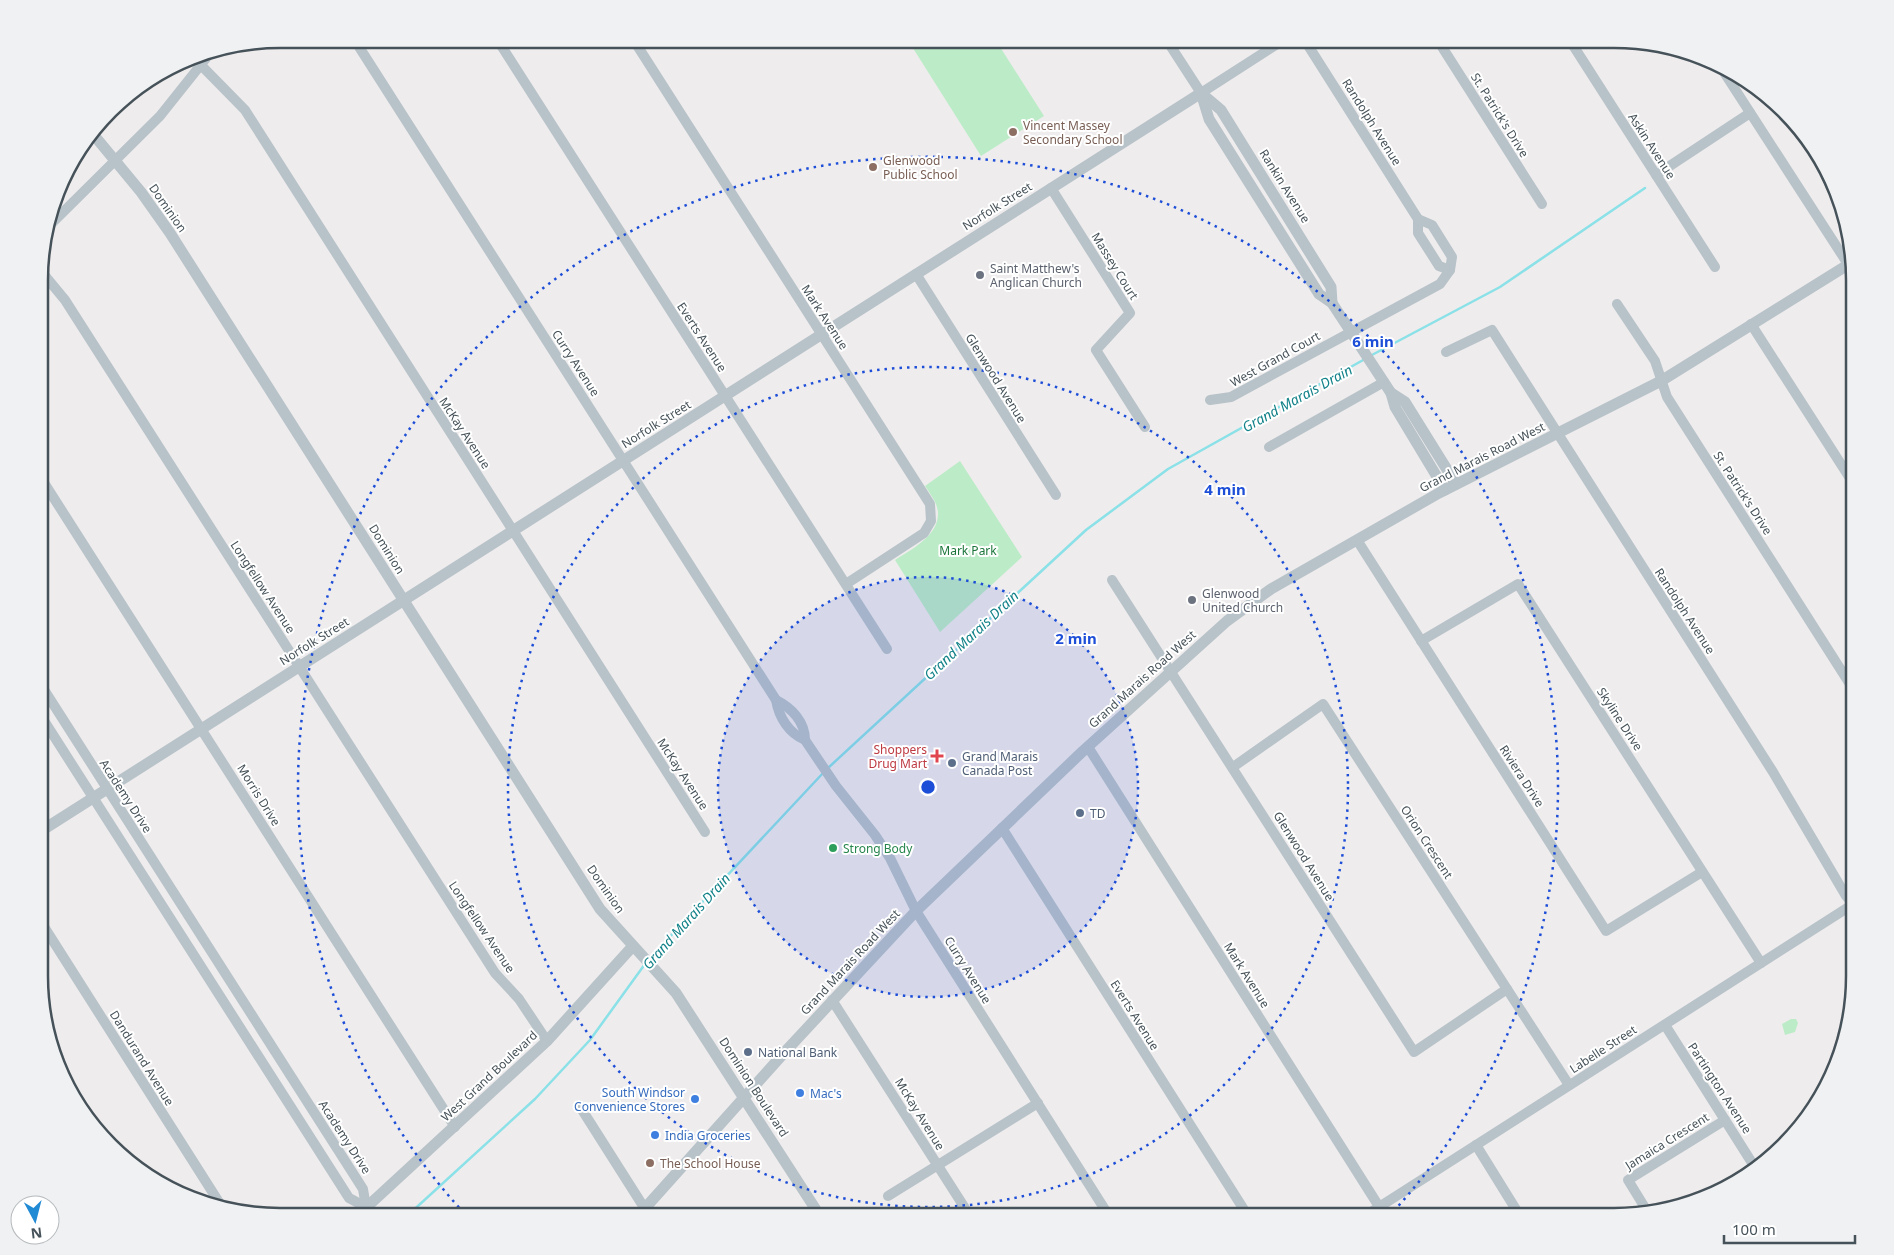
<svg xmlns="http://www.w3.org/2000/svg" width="1894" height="1255" viewBox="0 0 1894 1255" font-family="'Noto Sans',sans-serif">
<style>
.green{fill:#bcecc7}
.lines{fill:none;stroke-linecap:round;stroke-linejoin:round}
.stream{stroke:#8ae1e7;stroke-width:2.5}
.minor{stroke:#b8c3c9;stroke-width:10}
.tertiary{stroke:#b8c3c9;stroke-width:11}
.ring{fill:none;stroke:#1d4ed8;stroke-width:2.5;stroke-dasharray:2.5 5}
.education-dot{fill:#8d6e63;stroke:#fff;stroke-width:2}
.worship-dot{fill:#6b7280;stroke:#fff;stroke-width:2}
.health-dot{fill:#e0444e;stroke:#fff;stroke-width:2}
.service-dot{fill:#5c6f8a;stroke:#fff;stroke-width:2}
.leisure-dot{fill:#2e9e5b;stroke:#fff;stroke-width:2}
.shop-dot{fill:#3f7fe0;stroke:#fff;stroke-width:2}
.labels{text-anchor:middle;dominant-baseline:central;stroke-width:4;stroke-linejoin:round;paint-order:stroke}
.street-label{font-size:12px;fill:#465259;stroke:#fff}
.education-label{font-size:12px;fill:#785e54;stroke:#fff;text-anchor:start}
.worship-label{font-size:12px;fill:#5b616d;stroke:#fff;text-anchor:start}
.park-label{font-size:12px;fill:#1b753a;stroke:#fff}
.health-label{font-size:12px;fill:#be3a42;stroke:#fff;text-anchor:end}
.service-label{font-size:12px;fill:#4e5e75;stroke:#fff;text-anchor:start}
.leisure-label{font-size:12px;fill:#27864d;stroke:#fff;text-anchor:start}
.shop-label{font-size:12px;fill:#366cbe;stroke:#fff;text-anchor:start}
.water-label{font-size:14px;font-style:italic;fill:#138289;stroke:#fff}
.rim{fill:none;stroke:#465259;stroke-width:2.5}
.centre{fill:#1d4ed8;stroke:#fff;stroke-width:2.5}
.ring-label{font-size:15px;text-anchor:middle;font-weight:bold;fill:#1d4ed8;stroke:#fff;stroke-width:4;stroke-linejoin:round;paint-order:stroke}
</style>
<rect width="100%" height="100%" fill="#efeced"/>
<g class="green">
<path d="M921,39H995L1044,116L981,156L911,45Z"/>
<path d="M960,461L1022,557L940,632L895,560C912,549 944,533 937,507C935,500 929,492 925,486Z"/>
<path d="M1791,1019H1796L1798,1023L1795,1032L1785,1035L1782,1024Z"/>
</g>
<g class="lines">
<g class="stream">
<path d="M1370,356L1500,287L1645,188"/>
<path d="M828,768L1086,530L1168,469L1365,359"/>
<path d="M650,958L824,772"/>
<path d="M407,1216L535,1099L590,1040L645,964"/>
</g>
<g class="minor">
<path d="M354,39L776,700C779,718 789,733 805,740L836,786L875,835L890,858L916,911L1109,1216"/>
<path d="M497,39L887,649"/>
<path d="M633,39L930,504L931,521L924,533L846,584"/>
<path d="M1166,39L1201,93L1285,39"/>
<path d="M1304,39L1418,219V233L1439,266L1450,270"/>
<path d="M1437,39L1542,204"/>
<path d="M1569,39L1715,267"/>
<path d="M192,56L245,110L705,832"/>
<path d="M1720,66L1855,275"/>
<path d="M1656,175L1750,113"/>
<path d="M1051,188L1130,313L1096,350L1145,427"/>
<path d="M47,228L160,116L211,52"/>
<path d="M41,271L65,300L495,973L519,999L547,1041"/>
<path d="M916,274L1056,495"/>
<path d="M1617,304L1655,361L1667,397L1855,692"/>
<path d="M1751,324L1855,486"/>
<path d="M1446,352L1492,330L1773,772L1846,896L1855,906"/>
<path d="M1210,400L1231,397L1440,284L1450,270L1452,257L1432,225L1418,219"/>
<path d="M1269,447L1384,382"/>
<path d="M41,478L455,1127"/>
<path d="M1357,540L1606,931L1702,872"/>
<path d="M1112,580L1414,1052L1507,989"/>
<path d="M1421,641L1518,584L1761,963"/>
<path d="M41,685L363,1189L366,1207"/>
<path d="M776,700C792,708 805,722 805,740"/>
<path d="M41,716L349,1198L366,1207"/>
<path d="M1088,747L1385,1216"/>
<path d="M1233,767L1323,704L1569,1085"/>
<path d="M1002,828L1248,1216"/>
<path d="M41,922L222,1207"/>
<path d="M832,1000L970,1216"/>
<path d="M1665,1025L1754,1166"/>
<path d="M579,1105L645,1209"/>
<path d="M1476,1145L1520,1216"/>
<path d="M888,1196L1038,1103"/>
<path d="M1647,1211L1628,1180L1725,1120"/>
<path d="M1365,1216L1855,903"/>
</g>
<g class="tertiary">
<path d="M1201,93L1209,119L1319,294L1332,303L1391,393L1395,407L1445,490"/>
<path d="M1201,93L1221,110L1331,287L1332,303"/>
<path d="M93,134L141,192L170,233L600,909L676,993L820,1216"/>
<path d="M1391,393L1405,402L1456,484"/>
<path d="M41,831L1201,93"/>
<path d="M357,1216L547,1041L632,947"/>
<path d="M638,1216L783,1054L916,911L1083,751L1227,621L1271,589L1439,493L1661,381L1854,261"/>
</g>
</g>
<circle cx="928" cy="787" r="210" fill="#1d4ed8" fill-opacity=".12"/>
<g class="ring">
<circle cx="928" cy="787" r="210"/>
<circle cx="928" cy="787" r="420"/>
<path d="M464 1213A630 630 0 1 1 1392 1213"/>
</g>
<g class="education-dot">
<circle cx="1013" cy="132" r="5"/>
<circle cx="873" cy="167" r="5"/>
<circle cx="650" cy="1163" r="5"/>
</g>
<g class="worship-dot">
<circle cx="980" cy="275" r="5"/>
<circle cx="1192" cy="600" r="5"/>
</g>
<path class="health-dot" d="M934.5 748.5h5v5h5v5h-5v5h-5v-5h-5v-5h5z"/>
<g class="service-dot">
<circle cx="952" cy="763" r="5"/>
<circle cx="1080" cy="813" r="5"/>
<circle cx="748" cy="1052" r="5"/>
</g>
<circle class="leisure-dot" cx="833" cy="848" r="5"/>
<g class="shop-dot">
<circle cx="800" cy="1093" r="5"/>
<circle cx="695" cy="1099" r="5"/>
<circle cx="655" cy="1135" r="5"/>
</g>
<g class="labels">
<g class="street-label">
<text transform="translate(1500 115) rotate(58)">St. Patrick's Drive</text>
<text transform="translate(1372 122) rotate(58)">Randolph Avenue</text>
<text transform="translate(1652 146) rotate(57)">Askin Avenue</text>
<text transform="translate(1285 186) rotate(58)">Rankin Avenue</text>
<text transform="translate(997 206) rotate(-32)">Norfolk Street</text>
<text transform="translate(168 208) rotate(55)">Dominion</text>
<text transform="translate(1115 266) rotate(58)">Massey Court</text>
<text transform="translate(825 317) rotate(57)">Mark Avenue</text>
<text transform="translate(702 337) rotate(57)">Everts Avenue</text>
<text transform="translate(1275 359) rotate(-29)">West Grand Court</text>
<text transform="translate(576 363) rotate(57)">Curry Avenue</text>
<text transform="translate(996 378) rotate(58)">Glenwood Avenue</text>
<text transform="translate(656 424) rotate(-32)">Norfolk Street</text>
<text transform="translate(465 433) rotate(57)">McKay Avenue</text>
<text transform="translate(1482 457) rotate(-27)">Grand Marais Road West</text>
<text transform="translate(1743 493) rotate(57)">St. Patrick's Drive</text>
<text transform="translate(387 549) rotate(58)">Dominion</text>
<text transform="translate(263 587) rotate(57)">Longfellow Avenue</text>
<text transform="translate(1685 611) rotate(57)">Randolph Avenue</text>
<text transform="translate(314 641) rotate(-32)">Norfolk Street</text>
<text transform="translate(1142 679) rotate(-42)">Grand Marais Road West</text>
<text transform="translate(1620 719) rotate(57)">Skyline Drive</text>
<text transform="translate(683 774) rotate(57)">McKay Avenue</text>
<text transform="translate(1522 776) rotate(57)">Riviera Drive</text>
<text transform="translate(259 795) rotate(58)">Morris Drive</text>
<text transform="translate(126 796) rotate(57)">Academy Drive</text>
<text transform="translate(1427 842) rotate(57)">Orion Crescent</text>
<text transform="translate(1304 856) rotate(58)">Glenwood Avenue</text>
<text transform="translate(606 889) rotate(55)">Dominion</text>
<text transform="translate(482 927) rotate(56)">Longfellow Avenue</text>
<text transform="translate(850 962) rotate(-47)">Grand Marais Road West</text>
<text transform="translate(968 970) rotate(58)">Curry Avenue</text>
<text transform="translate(1247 975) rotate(58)">Mark Avenue</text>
<text transform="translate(1135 1015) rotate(58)">Everts Avenue</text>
<text transform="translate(1603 1049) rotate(-33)">Labelle Street</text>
<text transform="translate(142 1058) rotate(58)">Dandurand Avenue</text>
<text transform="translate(489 1076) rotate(-43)">West Grand Boulevard</text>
<text transform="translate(754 1087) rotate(57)">Dominion Boulevard</text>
<text transform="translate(1720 1088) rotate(57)">Partington Avenue</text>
<text transform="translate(920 1114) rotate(58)">McKay Avenue</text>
<text transform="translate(345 1137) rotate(57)">Academy Drive</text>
<text transform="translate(1667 1141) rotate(-32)">Jamaica Crescent</text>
</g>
<g class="education-label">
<text x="1023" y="125">Vincent Massey<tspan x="1023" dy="14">Secondary School</tspan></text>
<text x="883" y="160">Glenwood<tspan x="883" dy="14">Public School</tspan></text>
<text x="660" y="1163">The School House</text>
</g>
<g class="worship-label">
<text x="990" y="268">Saint Matthew's<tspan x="990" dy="14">Anglican Church</tspan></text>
<text x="1202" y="593">Glenwood<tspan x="1202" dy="14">United Church</tspan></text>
</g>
<g class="park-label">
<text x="968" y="550">Mark Park</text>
</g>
<g class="health-label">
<text x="927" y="749">Shoppers<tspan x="927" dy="14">Drug Mart</tspan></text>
</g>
<g class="service-label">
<text x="962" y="756">Grand Marais<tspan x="962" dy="14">Canada Post</tspan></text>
<text x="1090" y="813">TD</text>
<text x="758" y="1052">National Bank</text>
</g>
<g class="leisure-label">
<text x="843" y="848">Strong Body</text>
</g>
<g class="shop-label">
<text x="685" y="1092" text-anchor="end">South Windsor<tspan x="685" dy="14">Convenience Stores</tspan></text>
<text x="810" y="1093">Mac's</text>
<text x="665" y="1135">India Groceries</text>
</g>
<g class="water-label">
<text transform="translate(1297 398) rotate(-29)">Grand Marais Drain</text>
<text transform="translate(971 635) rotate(-43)">Grand Marais Drain</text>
<text transform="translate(686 921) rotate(-48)">Grand Marais Drain</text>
</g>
</g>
<path d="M0 0H1894V1255H0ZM280 48H1614A232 232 0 0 1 1846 280V976A232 232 0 0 1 1614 1208H280A232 232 0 0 1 48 976V280A232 232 0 0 1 280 48Z" fill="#f0f1f2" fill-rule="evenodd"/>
<path class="rim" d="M280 48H1614A232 232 0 0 1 1846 280V976A232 232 0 0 1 1614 1208H280A232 232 0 0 1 48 976V280A232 232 0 0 1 280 48Z"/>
<circle cx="928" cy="787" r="8" class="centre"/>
<g class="ring-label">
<text x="1373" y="347">6 min</text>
<text x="1225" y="495">4 min</text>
<text x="1076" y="644">2 min</text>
</g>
<g transform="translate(35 1220) rotate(173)"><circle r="24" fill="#ffffff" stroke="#b5babd"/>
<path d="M0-4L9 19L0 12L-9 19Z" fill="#218ad4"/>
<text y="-8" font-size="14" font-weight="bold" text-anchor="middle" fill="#465259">N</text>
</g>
<path d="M1724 1235v8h131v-8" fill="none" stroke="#465259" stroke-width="2.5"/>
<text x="1732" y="1235" font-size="15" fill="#465259" stroke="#ffffff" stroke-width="4" paint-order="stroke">100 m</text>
</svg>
